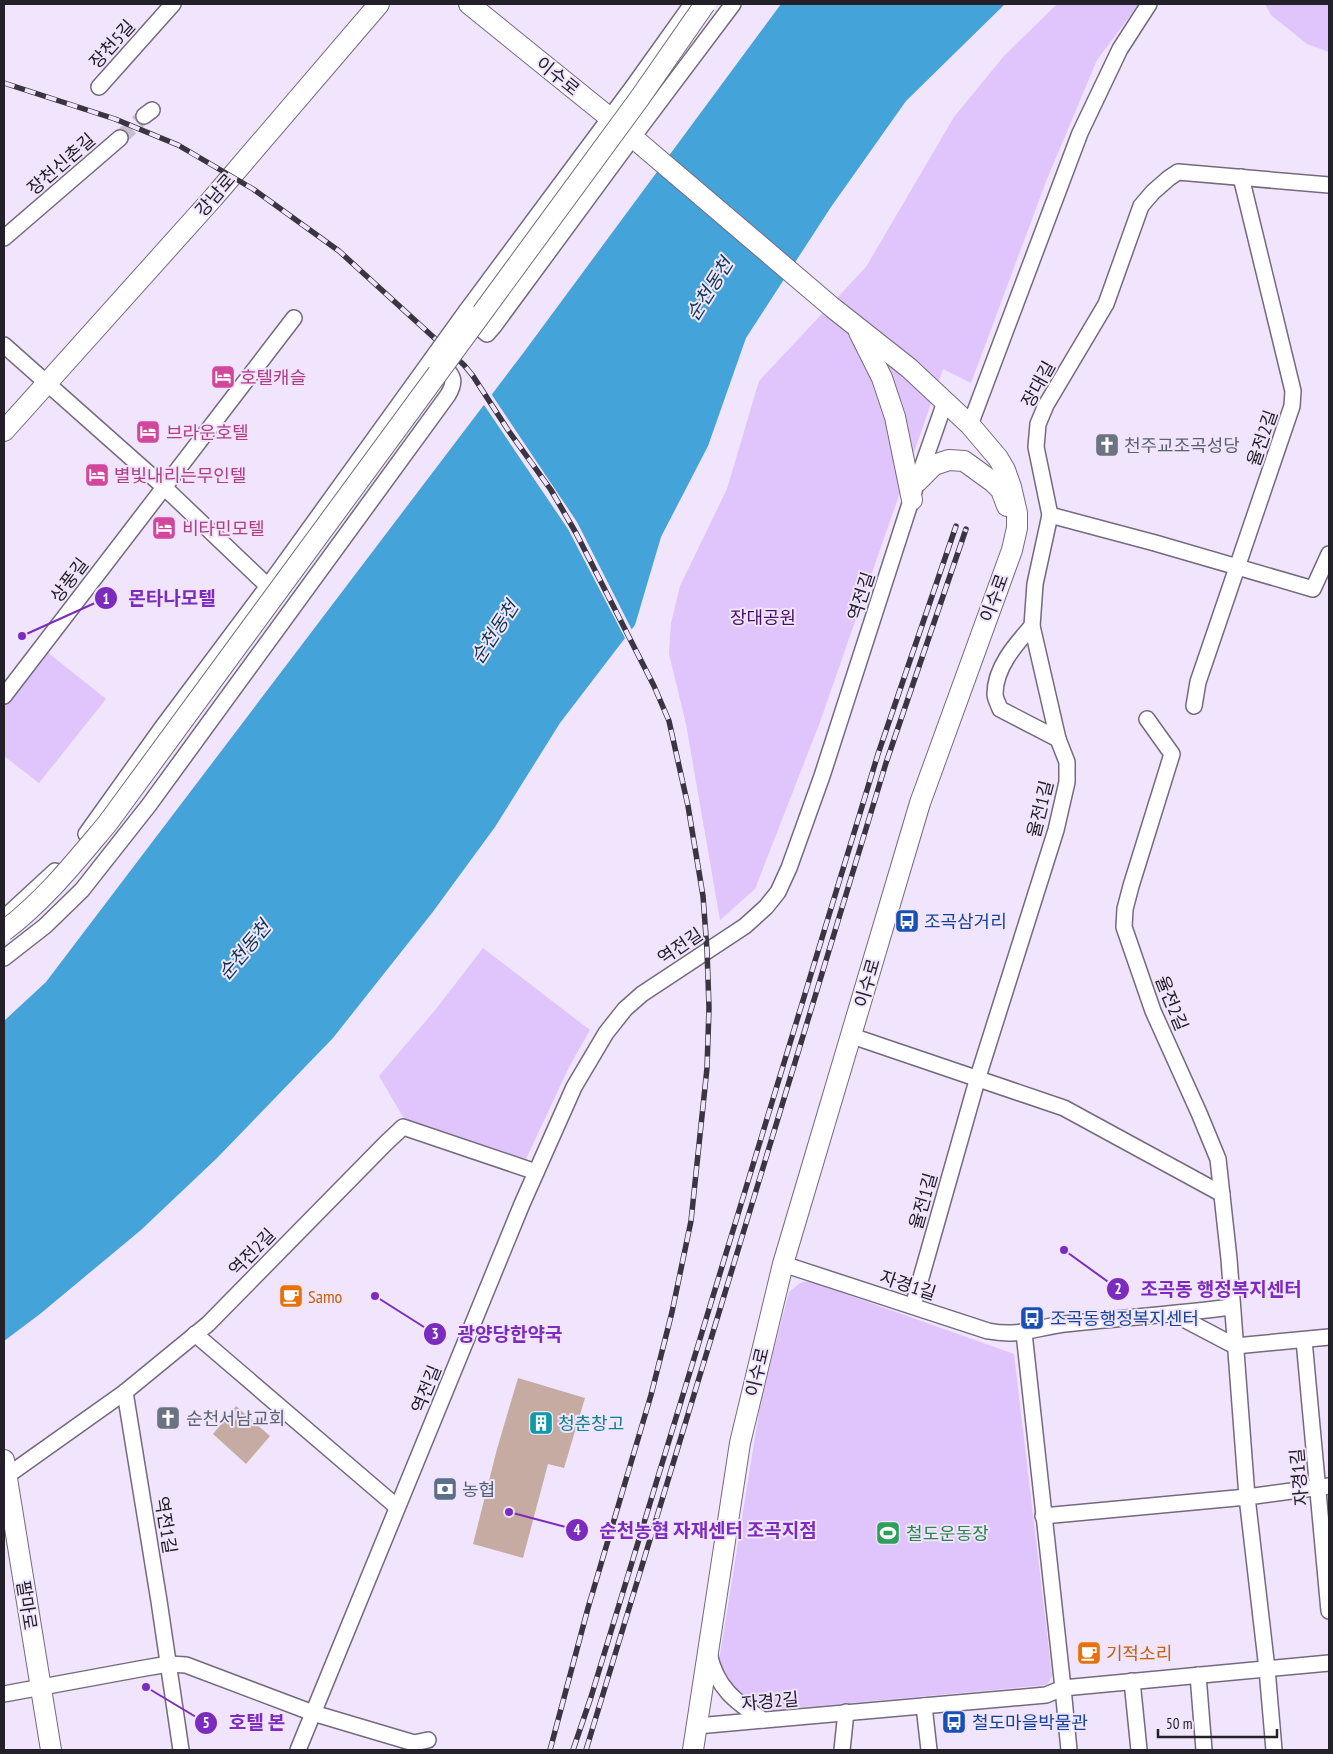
<svg xmlns="http://www.w3.org/2000/svg" width="1333" height="1754" viewBox="0 0 1333 1754" font-family="'PT Sans Narrow','Noto Sans KR',sans-serif">
<style>
.green{fill:#e0c4fc}
.water{fill:#44a3d8}
.pier{fill:#f0e5fc}
.building{fill:#c5aba1}
.lines{fill:none;stroke-linecap:round;stroke-linejoin:round}
.minor-tunnel{stroke:#c7bed2;stroke-width:15;stroke-dasharray:15 8;stroke-linecap:butt}
.minor-casing{stroke:#746a7e;stroke-width:18}
.major-casing{stroke:#746a7e;stroke-width:22}
.minor{stroke:#fff;stroke-width:15}
.major{stroke:#fff;stroke-width:20}
.rail-casing{stroke:#3a3540;stroke-width:5.5}
.rail{stroke:#f0e5fc;stroke-width:4;stroke-dasharray:11;stroke-linecap:butt}
.minor-bridge-casing{stroke:#746a7e;stroke-width:18;stroke-linecap:butt}
.major-bridge-casing{stroke:#746a7e;stroke-width:22;stroke-linecap:butt}
.minor-bridge{stroke:#fff;stroke-width:15}
.major-bridge{stroke:#fff;stroke-width:20}
.labels{text-anchor:middle;dominant-baseline:central;stroke-width:4;stroke-linejoin:round;paint-order:stroke}
.street-label{font-size:18px;fill:#242029;stroke:#f0e5fc}
.hotel-label{font-size:18px;fill:#b23c85;stroke:#f0e5fc;text-anchor:start}
.worship-label{font-size:18px;fill:#5b616d;stroke:#f0e5fc;text-anchor:start}
.park-label{font-size:18px;fill:#490f6c;stroke:#f0e5fc}
.transit-label{font-size:18px;fill:#164399;stroke:#f0e5fc;text-anchor:start}
.food-label{font-size:18px;fill:#c56008;stroke:#f0e5fc;text-anchor:start}
.culture-label{font-size:18px;fill:#0d838f;stroke:#f0e5fc;text-anchor:start}
.service-label{font-size:18px;fill:#4e5e75;stroke:#f0e5fc;text-anchor:start}
.leisure-label{font-size:18px;fill:#27864d;stroke:#f0e5fc;text-anchor:start}
.water-label{font-size:19px;font-style:italic;fill:#10394f;stroke:#f0e5fc}
.leader{fill:none;stroke:#7b2cbf;stroke-width:2}
.callout-dot{fill:#7b2cbf;stroke:#f0e5fc;stroke-width:2}
.mark-label{font-size:15px;text-anchor:middle;font-weight:bold;fill:#fff}
.callout-label{font-size:19px;text-anchor:middle;font-weight:bold;fill:#7b2cbf;stroke:#f0e5fc;stroke-width:4;stroke-linejoin:round;paint-order:stroke}
</style>
<rect width="100%" height="100%" fill="#f0e5fc"/>
<g class="green">
<path d="M1057,4H1139L1097,60L1047,179L971,383L943,369L820,722L755,889L720,920L686,724L669,654L671,623L680,586L727,489L759,381L866,267L954,117L1004,56Z"/>
<path d="M1265,4H1329V52L1307,44L1271,15Z"/>
<path d="M46,651L106,699L39,783L4,756V704Z"/>
<path d="M483,948L590,1030L569,1067L526,1159L406,1122L379,1076L436,1009Z"/>
<path d="M809,1281L1014,1354L1052,1676L1047,1685L762,1711L734,1691L718,1667L761,1400L789,1292L800,1283Z"/>
</g>
<path class="water" d="M781,4H1005L906,101L831,207L746,338L708,446L661,537L635,625L560,723L495,827L432,913L333,1038L217,1158L141,1230L40,1314L4,1341V1021L46,982L524,352Z"/>
<path class="pier" d="M490,392L577,522L633,632L626,640L568,529L482,402Z"/>
<g class="building">
<path d="M518,1378L585,1398L564,1468L548,1464L523,1558L473,1544L497,1449Z"/>
<path d="M236,1406L270,1436L246,1464L213,1434Z"/>
</g>
<g class="lines">
<path class="minor-tunnel" d="M120,138L144,116"/>
<defs>
<g id="minor">
<path d="M692,4L632,88L467,310L469,319L487,334L494,326L633,137L733,4"/>
<path d="M99,87L173,4"/>
<path d="M144,116L152,110"/>
<path d="M4,238L120,138"/>
<path d="M4,345L164,487L274,592"/>
<path d="M970,425L1080,133L1120,49L1149,4"/>
<path d="M1050,515L1155,543L1313,589L1329,554"/>
<path d="M1032,626C1015,645 995,668 995,694C995,699 999,705 1000,709L1058,739"/>
<path d="M4,696L294,318"/>
<path d="M1194,706L1198,682L1292,406L1293,391L1241,177"/>
<path d="M1147,719L1172,754L1131,886L1125,909L1124,927L1153,1011L1199,1113L1218,1159L1229,1259L1247,1497L1267,1669L1274,1750"/>
<path d="M4,918L55,871"/>
<path d="M4,958L45,926L82,890L149,805L448,395C458,378 451,375 440,361L431,360L268,586L161,729L86,834"/>
<path d="M852,1036L1064,1108L1222,1194"/>
<path d="M783,1264L988,1331C1020,1337 1034,1328 1064,1324C1120,1318 1176,1314 1232,1307"/>
<path d="M913,1306L978,1077L1056,830L1067,782V762L1058,739L1032,626L1035,584L1050,515L1036,447L1038,424L1046,405L1106,304L1141,206L1153,192L1169,178L1178,172L1329,185"/>
<path d="M1174,1314L1235,1346L1329,1337"/>
<path d="M1024,1333L1063,1688L1069,1750"/>
<path d="M195,1334L397,1507"/>
<path d="M1304,1340L1329,1611"/>
<path d="M125,1392L159,1601L181,1750"/>
<path d="M4,1478L125,1392L208,1324L386,1143L403,1127L536,1172"/>
<path d="M1043,1516L1247,1497L1329,1486"/>
<path d="M709,1653C716,1688 736,1702 763,1720"/>
<path d="M1198,1675L1204,1750"/>
<path d="M1132,1681L1139,1750"/>
<path d="M4,1694L145,1668L169,1664L186,1665L313,1713L414,1743L428,1740"/>
<path d="M924,1706L929,1750"/>
<path d="M697,1726L1046,1695L1063,1688L1329,1663"/>
<path d="M298,1750L522,1204L574,1087L606,1033L625,1009L642,994L745,926L766,907L778,892L789,868L822,776L917,482L945,402"/>
<path d="M842,1750L846,1712"/>
</g>
<g id="major">
<path d="M469,4L610,118L833,308L909,368L970,425L998,458L1005,470L1011,487L1017,513V528L1012,550L920,803L783,1264L740,1443L693,1750"/>
<path d="M859,332L882,378L895,417L912,500"/>
<path d="M4,431L213,198L379,4"/>
<path d="M917,482L934,465L949,460L964,461L993,482L1001,490L1007,506"/>
<path d="M4,1460L51,1750"/>
</g>
</defs>
<use href="#minor" class="minor-casing"/>
<use href="#major" class="major-casing"/>
<use href="#minor" class="minor"/>
<use href="#major" class="major"/>
<defs>
<g id="rail">
<path d="M4,83L115,119L178,145L253,189L339,251L464,365L473,376L508,430L551,490L576,533L654,686L669,721L688,806L703,896L707,950L709,1008L707,1068L691,1221L672,1312L651,1395L588,1608L550,1750"/>
<path d="M573,1750L591,1697L878,754L956,526"/>
<path d="M586,1750L886,763L966,529"/>
</g>
</defs>
<use href="#rail" class="rail-casing"/>
<use href="#rail" class="rail"/>
<defs>
<path id="minor-bridge" d="M431,360L467,310"/>
<path id="major-bridge" d="M4,931C44,901 75,862 107,824L639,99L705,4"/>
</defs>
<use href="#minor-bridge" class="minor-bridge-casing"/>
<use href="#major-bridge" class="major-bridge-casing"/>
<use href="#minor-bridge" class="minor-bridge"/>
<use href="#major-bridge" class="major-bridge"/>
</g>
<defs>
<symbol id="hotel-square" viewBox="-11 -11 22 22"><rect x="-9" y="-9" width="18" height="18" rx="4" fill="#d1479c" stroke="#f0e5fc"/><path d="M-6-4.5h1.5V1H6V5H4.5V3h-9V5H-6ZM-4 0a1.8 1.8 0 1 1 3.6 0ZM.5 0V-2.5h3Q6-2.5 6 0Z" fill="#fff"/></symbol>
<symbol id="church-square" viewBox="-11 -11 22 22"><rect x="-9" y="-9" width="18" height="18" rx="4" fill="#6b7280" stroke="#f0e5fc"/><path d="M-1.2-6h2.4v3.5h3.3v2.4h-3.3V6h-2.4V-.1h-3.3v-2.4h3.3Z" fill="#fff"/></symbol>
<symbol id="bus-square" viewBox="-11 -11 22 22"><rect x="-9" y="-9" width="18" height="18" rx="4" fill="#1a4fb4" stroke="#f0e5fc"/><path d="M-5-6H5V4H4V6H2V4H-2V6H-4V4H-5ZM-3.5-4V0h7V-4ZM-3.5 1.2v1.5H-2V1.2ZM2 1.2v1.5H3.5V1.2Z" fill="#fff"/></symbol>
<symbol id="cafe-square" viewBox="-11 -11 22 22"><rect x="-9" y="-9" width="18" height="18" rx="4" fill="#e8710a" stroke="#f0e5fc"/><path d="M-5.5-4.5H6V0H3Q3 3.5 0 3.5H-2.5Q-5.5 3.5-5.5 0ZM3-3.2v2h1.7v-2ZM-6 4.5H4V6H-6Z" fill="#fff"/></symbol>
<symbol id="building-square" viewBox="-11 -11 22 22"><rect x="-9" y="-9" width="18" height="18" rx="4" fill="#0f9aa8" stroke="#f0e5fc"/><path d="M-4-6H4V6H1V3H-1V6H-4ZM-2.5-4.3h1.7v1.8h-1.7ZM.8-4.3h1.7v1.8H.8ZM-2.5-1h1.7V.8h-1.7ZM.8-1h1.7V.8H.8Z" fill="#fff"/></symbol>
<symbol id="bank-square" viewBox="-11 -11 22 22"><rect x="-9" y="-9" width="18" height="18" rx="4" fill="#5c6f8a" stroke="#f0e5fc"/><path d="M-6-4H6V4H-6ZM0-2.3a2.3 2.3 0 1 0 0 4.6a2.3 2.3 0 1 0 0-4.6Z" fill="#fff"/></symbol>
<symbol id="stadium-square" viewBox="-11 -11 22 22"><rect x="-9" y="-9" width="18" height="18" rx="4" fill="#2e9e5b" stroke="#f0e5fc"/><path d="M0-5a6.5 5 0 1 0 0 10a6.5 5 0 1 0 0-10ZM-3.5-1.8h7v3.6h-7Z" fill="#fff"/></symbol>
</defs>
<g fill-rule="evenodd">
<use href="#hotel-square" x="209" y="363" width="28" height="28"/>
<use href="#hotel-square" x="134" y="418" width="28" height="28"/>
<use href="#church-square" x="1093" y="431" width="28" height="28"/>
<use href="#hotel-square" x="83" y="461" width="28" height="28"/>
<use href="#hotel-square" x="150" y="514" width="28" height="28"/>
<use href="#bus-square" x="893" y="907" width="28" height="28"/>
<use href="#cafe-square" x="277" y="1282" width="28" height="28"/>
<use href="#bus-square" x="1018" y="1304" width="28" height="28"/>
<use href="#church-square" x="154" y="1404" width="28" height="28"/>
<use href="#building-square" x="527" y="1409" width="28" height="28"/>
<use href="#bank-square" x="431" y="1475" width="28" height="28"/>
<use href="#stadium-square" x="874" y="1519" width="28" height="28"/>
<use href="#cafe-square" x="1075" y="1639" width="28" height="28"/>
<use href="#bus-square" x="940" y="1708" width="28" height="28"/>
</g>
<g class="labels">
<g class="street-label">
<text transform="translate(112 44) rotate(-48)">장천5길</text>
<text transform="translate(558 76) rotate(39)">이수로</text>
<text transform="translate(61 164) rotate(-41)">장천신촌길</text>
<text transform="translate(215 195) rotate(-49)">강남로</text>
<text transform="translate(1038 384) rotate(-61)">장대길</text>
<text transform="translate(1262 438) rotate(-71)">율전2길</text>
<text transform="translate(69 580) rotate(-53)">상풍길</text>
<text transform="translate(861 596) rotate(-72)">역전길</text>
<text transform="translate(994 598) rotate(-70)">이수로</text>
<text transform="translate(1040 809) rotate(-76)">율전1길</text>
<text transform="translate(680 946) rotate(-34)">역전길</text>
<text transform="translate(867 983) rotate(-74)">이수로</text>
<text transform="translate(1172 1003) rotate(68)">율전2길</text>
<text transform="translate(923 1201) rotate(-74)">율전1길</text>
<text transform="translate(252 1252) rotate(-46)">역전2길</text>
<text transform="translate(908 1285) rotate(18)">자경1길</text>
<text transform="translate(757 1372) rotate(-77)">이수로</text>
<text transform="translate(426 1389) rotate(-68)">역전길</text>
<text transform="translate(1299 1477) rotate(-95)">자경1길</text>
<text transform="translate(166 1525) rotate(81)">역전1길</text>
<text transform="translate(27 1605) rotate(81)">팔마로</text>
<text transform="translate(770 1701) rotate(-5)">자경2길</text>
</g>
<g class="hotel-label">
<text x="240" y="377">호텔캐슬</text>
<text x="166" y="432">브라운호텔</text>
<text x="114" y="475">별빛내리는무인텔</text>
<text x="182" y="528">비타민모텔</text>
</g>
<g class="worship-label">
<text x="1124" y="445">천주교조곡성당</text>
<text x="186" y="1418">순천서남교회</text>
</g>
<g class="park-label">
<text x="763" y="617">장대공원</text>
</g>
<g class="transit-label">
<text x="924" y="921">조곡삼거리</text>
<text x="1050" y="1318">조곡동행정복지센터</text>
<text x="972" y="1722">철도마을박물관</text>
</g>
<g class="food-label">
<text x="308" y="1296">Samo</text>
<text x="1106" y="1653">기적소리</text>
</g>
<g class="culture-label">
<text x="558" y="1423">청춘창고</text>
</g>
<g class="service-label">
<text x="462" y="1489">농협</text>
</g>
<g class="leisure-label">
<text x="906" y="1533">철도운동장</text>
</g>
<g class="water-label">
<text transform="translate(709 289) rotate(-58)">순천동천</text>
<text transform="translate(494 632) rotate(-57)">순천동천</text>
<text transform="translate(244 950) rotate(-50)">순천동천</text>
</g>
</g>
<path class="leader" d="M22 636L106 598M1064 1250L1118 1289M375 1296L435 1334M509 1512L577 1530M146 1687L206 1723"/>
<g class="callout-dot">
<circle cx="22" cy="636" r="5"/>
<circle cx="1064" cy="1250" r="5"/>
<circle cx="375" cy="1296" r="5"/>
<circle cx="509" cy="1512" r="5"/>
<circle cx="146" cy="1687" r="5"/>
<circle cx="106" cy="598" r="12"/>
<circle cx="1118" cy="1289" r="12"/>
<circle cx="435" cy="1334" r="12"/>
<circle cx="577" cy="1530" r="12"/>
<circle cx="206" cy="1723" r="12"/>
</g>
<g class="mark-label">
<text x="106" y="604">1</text>
<text x="1118" y="1294">2</text>
<text x="435" y="1339">3</text>
<text x="577" y="1535">4</text>
<text x="206" y="1728">5</text>
</g>
<g class="callout-label">
<text x="172" y="605">몬타나모텔</text>
<text x="1221" y="1296">조곡동 행정복지센터</text>
<text x="510" y="1341">광양당한약국</text>
<text x="708" y="1537">순천농협 자재센터 조곡지점</text>
<text x="257" y="1729">호텔 본</text>
</g>
<rect width="1333" height="1754" fill="none" stroke="#242029" stroke-width="10"/>
<path d="M1158 1729v8h119v-8" fill="none" stroke="#242029" stroke-width="2.5"/>
<text x="1166" y="1729" font-size="15" fill="#242029" stroke="#f0e5fc" stroke-width="4" paint-order="stroke">50 m</text>
</svg>
